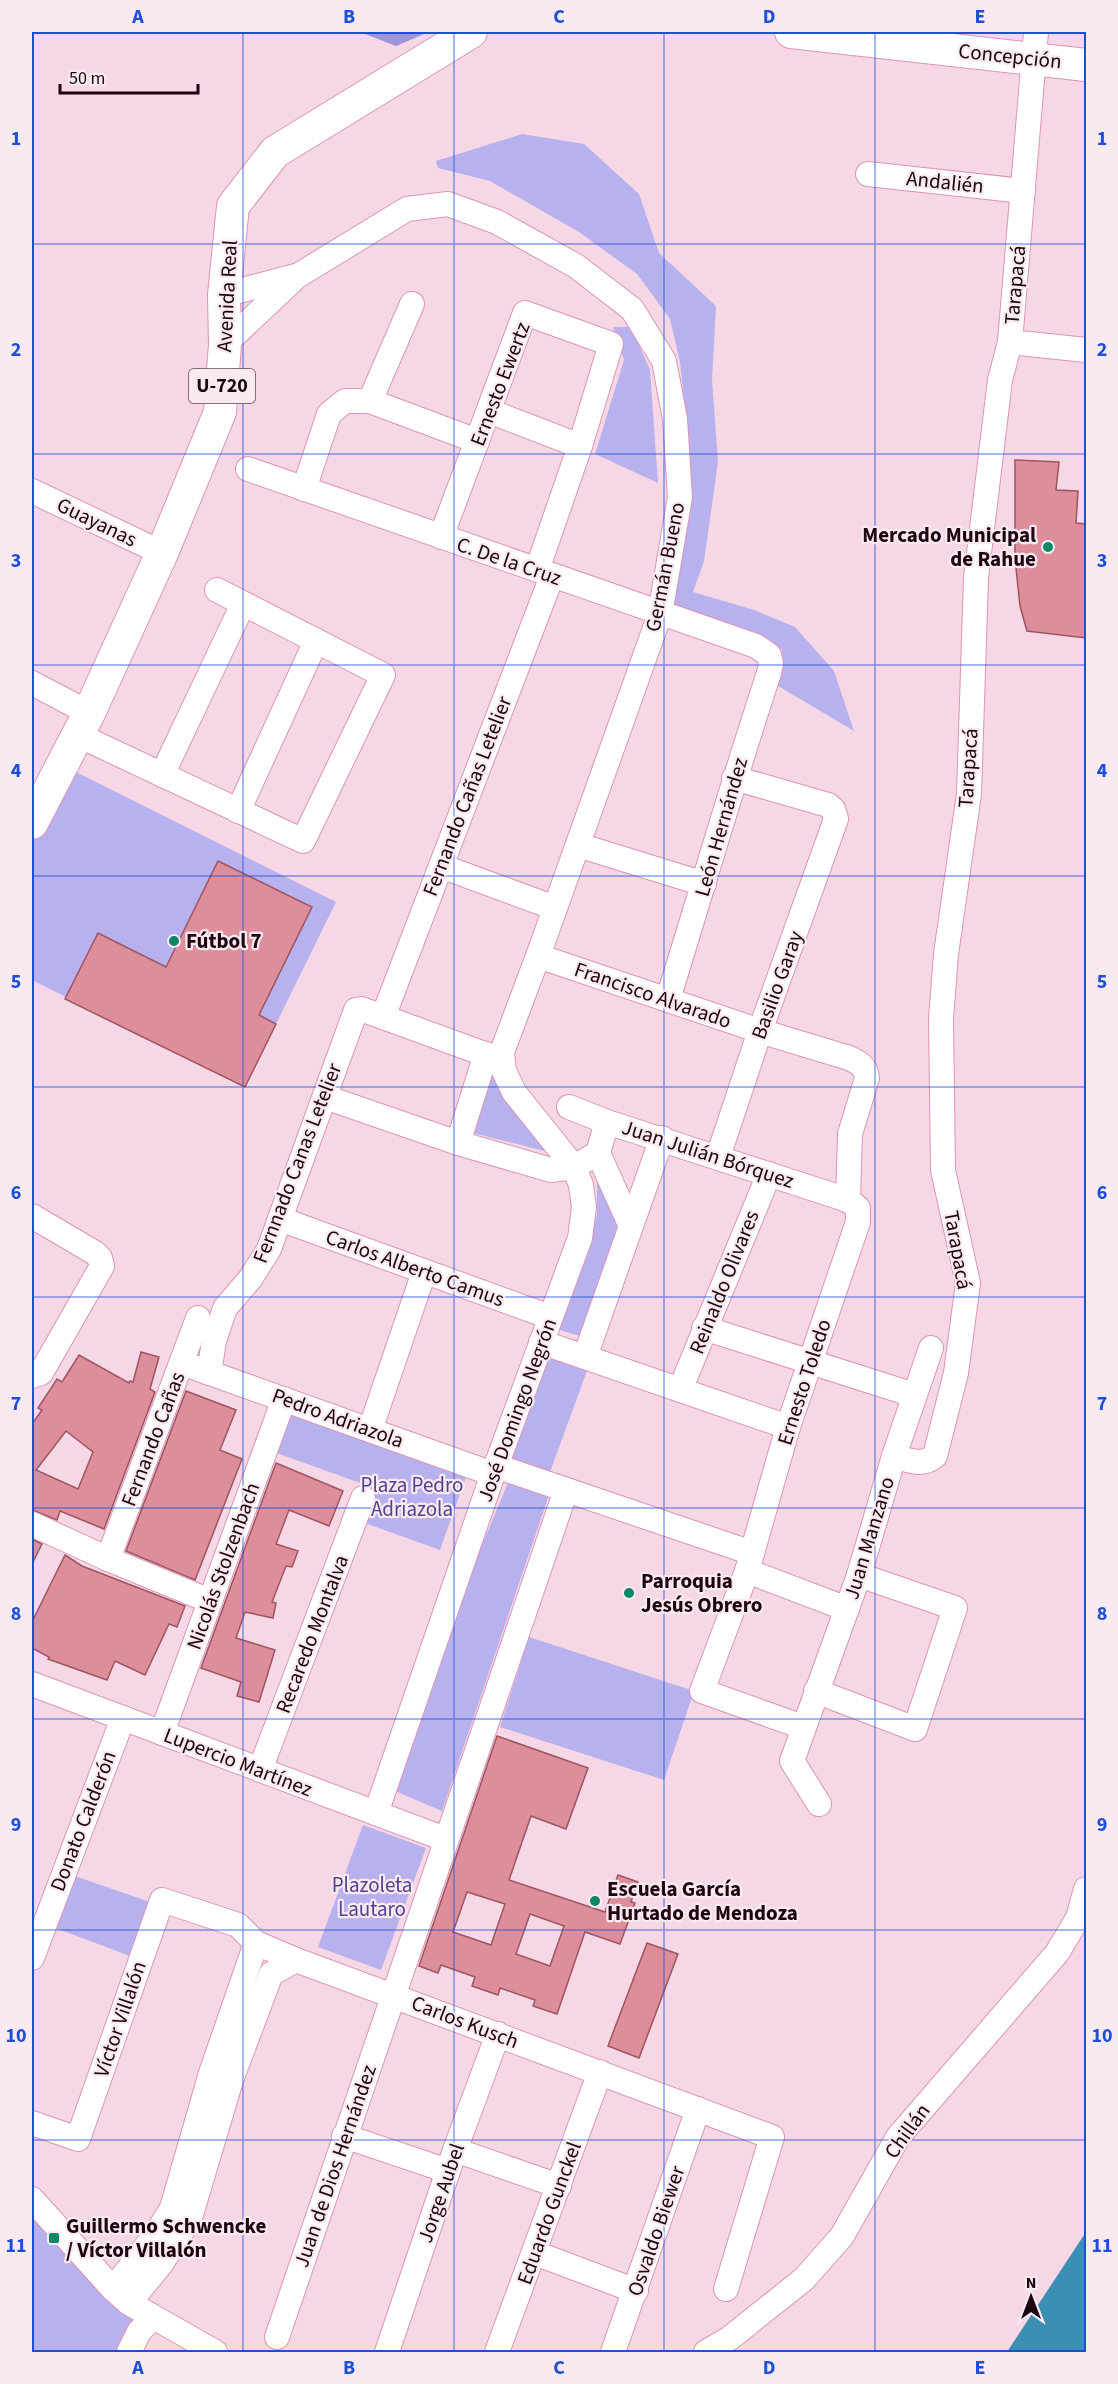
<svg xmlns="http://www.w3.org/2000/svg" width="1118" height="2384" viewBox="0 0 1118 2384" font-family="'Source Sans 3',sans-serif">
<style>
.green{fill:#b7b1ed}
.forest{fill:#9d95d7}
.water{fill:#3b8fb2}
.building{fill:#dd8e9a;stroke:#9e5562;stroke-width:1.5;fill-rule:evenodd}
.lines{fill:none;stroke-linecap:round;stroke-linejoin:round}
.minor-casing{stroke:#dd94b7;stroke-width:26}
.major-casing{stroke:#dd94b7;stroke-width:34}
.minor{stroke:#fff;stroke-width:24}
.major{stroke:#fff;stroke-width:32}
.grid{fill:none;stroke:#1d4ed8;stroke-width:1.5;stroke-opacity:0.55}
.poi-dot{fill:#0b8668;stroke:#f9e9f0;stroke-width:2}
.labels{text-anchor:middle;dominant-baseline:central;stroke-width:4.5;stroke-linejoin:round;paint-order:stroke}
.shield{fill:#f9e9f0;stroke:#5e4954;stroke-width:1.5}
.shield-label{font-size:20px;font-weight:bold;fill:#1c0411}
.street-label{font-size:21px;fill:#1c0411;stroke:#f9e9f0}
.poi-label{font-size:21px;font-weight:bold;fill:#1c0411;stroke:#f9e9f0;text-anchor:start}
.park-label{font-size:21px;fill:#524291;stroke:#f9e9f0}
.neatline{fill:none;stroke:#1d4ed8;stroke-width:2}
.grid-label{font-size:20px;text-anchor:middle;font-weight:bold;fill:#1d4ed8}
</style>
<rect width="100%" height="100%" fill="#f6d7e5"/>
<g class="green">
<path d="M522,134L584,144L639,194L659,253L716,306L712,380L718,462L704,561L693,592L754,610L795,627L834,671L854,731L778,686L782,649L685,611L669,609L679,552L690,461L680,362L670,319L637,274L579,232L490,181L438,168L436,161Z"/>
<path d="M613,327H631L650,370L658,483L595,454L624,360Z"/>
<path d="M70,769L336,902L245,1087L32,980V842Z"/>
<path d="M493,1063L560,1155L469,1132Z"/>
<path d="M597,1176L624,1225L586,1338L557,1329L597,1215Z"/>
<path d="M545,1352L588,1368L550,1472L507,1456Z"/>
<path d="M287,1409L467,1474L440,1550L351,1518L349,1523L363,1484L271,1451Z"/>
<path d="M508,1483L549,1495L442,1811L381,1785Z"/>
<path d="M529,1637L694,1691L664,1780L500,1727Z"/>
<path d="M363,1825L426,1848L381,1970L318,1947Z"/>
<path d="M69,1874L150,1902L130,1956L50,1926Z"/>
<path d="M32,2207L138,2315L121,2352H32Z"/>
</g>
<path class="forest" d="M360,32H429L396,46Z"/>
<path class="water" d="M1086,2232V2352H1007Z"/>
<g class="building">
<path d="M1015,460L1059,462L1056,490L1078,491L1076,523L1086,524V638L1027,631L1020,606L1015,559Z"/>
<path d="M218,861L312,907L259,1015L276,1024L245,1087L65,999L98,933L166,967Z"/>
<path d="M141,1352L159,1357L150,1389L155,1392L104,1529L60,1511L57,1520L32,1510V1424L42,1410L38,1408L57,1379L62,1382L79,1355L129,1383L130,1381L133,1382ZM66,1431L93,1452L78,1489L36,1470Z"/>
<path d="M186,1391L236,1410L220,1450L242,1459L195,1580L126,1551Z"/>
<path d="M276,1463L343,1491L329,1526L289,1510L276,1544L298,1551L292,1567L286,1566L272,1602L276,1603L273,1618L245,1612L236,1638L275,1650L259,1702L237,1696L241,1682L201,1668Z"/>
<path d="M32,1539L42,1544L32,1564Z"/>
<path d="M65,1555L82,1566L185,1606L177,1627L169,1624L145,1675L115,1661L107,1680L48,1659L49,1657L32,1648V1622Z"/>
<path d="M497,1736L588,1768L566,1829L531,1816L509,1880L605,1912L618,1875L638,1882L631,1902L635,1903L620,1944L585,1932L557,2014L533,2006L535,2000L500,1988L498,1995L472,1986L475,1977L441,1965L438,1973L419,1966ZM467,1892L505,1904L491,1945L453,1932ZM530,1914L564,1926L550,1966L516,1954Z"/>
<path d="M647,1943L678,1954L639,2058L608,2046Z"/>
</g>
<g class="lines">
<defs>
<g id="minor">
<path d="M868,174L1023,191"/>
<path d="M224,295L299,275L407,209L448,204L497,222L576,266L632,309L664,361L675,419L680,497L660,614L538,956L502,1052L504,1071L514,1092L574,1167L581,1185L584,1207L580,1238L493,1474L376,1813"/>
<path d="M1010,342L1086,350"/>
<path d="M225,344L295,278"/>
<path d="M370,401L412,304"/>
<path d="M489,411L580,446"/>
<path d="M248,469L756,646L769,655L771,664L769,673C733,781 702,890 668,999"/>
<path d="M304,489L329,414L345,401H370L477,441"/>
<path d="M32,491L162,553"/>
<path d="M441,537L525,313L611,344L580,446L537,570"/>
<path d="M32,683L89,713"/>
<path d="M78,735L303,841L383,675L217,590"/>
<path d="M162,775L243,604"/>
<path d="M238,811L316,641"/>
<path d="M578,845L704,884"/>
<path d="M441,866L555,908"/>
<path d="M538,956L760,1031L849,1058C859,1063 866,1066 867,1078L850,1134L848,1200"/>
<path d="M383,1017L552,576"/>
<path d="M325,1097L458,1143L551,1170L574,1167L598,1153L607,1122"/>
<path d="M569,1107L607,1122L848,1200L858,1208V1222L788,1427L747,1571L702,1691L803,1727"/>
<path d="M458,1143L486,1054"/>
<path d="M598,1153L630,1224"/>
<path d="M718,1157L760,1031L836,819L833,809L828,805L734,778"/>
<path d="M32,1216L95,1253L100,1258L102,1266L41,1373L32,1376"/>
<path d="M280,1219L550,1317"/>
<path d="M704,1328L914,1395"/>
<path d="M541,1342L788,1427"/>
<path d="M585,1357L662,1138"/>
<path d="M182,1363L493,1474"/>
<path d="M209,1373L214,1341L225,1308L250,1279L269,1249L356,1010L361,1009L501,1060"/>
<path d="M680,1390L769,1174"/>
<path d="M370,1430L424,1272"/>
<path d="M894,1456C907,1460 923,1467 935,1456L956,1373L968,1283L943,1170L941,1019L946,954L969,794L976,578L1000,380L1010,342L1036,32"/>
<path d="M496,1466L752,1553"/>
<path d="M32,1524L108,1559L210,1601"/>
<path d="M108,1559L198,1318"/>
<path d="M747,1571L847,1609"/>
<path d="M32,1684L445,1839"/>
<path d="M816,1691L915,1729L955,1608L859,1575"/>
<path d="M162,1733L284,1399"/>
<path d="M260,1770L363,1498"/>
<path d="M819,1804L792,1761L859,1575L894,1456L931,1348"/>
<path d="M32,1958L123,1718"/>
<path d="M32,2123L78,2139L162,1900L238,1925L256,1943L296,1960L772,2137L726,2289"/>
<path d="M344,2136L448,2171"/>
<path d="M455,2150L559,2186"/>
<path d="M32,2199L113,2289L129,2303L215,2352"/>
<path d="M535,2253L636,2291"/>
<path d="M113,2289L156,2234L172,2208L211,2073L256,1943"/>
<path d="M129,2303L161,2264L190,2218L231,2080L271,1974L296,1960"/>
<path d="M277,2337L566,1490"/>
<path d="M129,2352L139,2332L153,2317"/>
<path d="M387,2352L455,2150L498,2034"/>
<path d="M497,2352L600,2072"/>
<path d="M613,2352L698,2109"/>
<path d="M706,2352L730,2338L804,2279L842,2236L898,2137L1057,1953L1078,1918L1086,1889"/>
</g>
<g id="major">
<path d="M791,32L1086,65"/>
<path d="M32,823L89,713L162,553L220,412L225,344L224,295L233,206L275,152L471,32"/>
</g>
</defs>
<use href="#minor" class="minor-casing"/>
<use href="#major" class="major-casing"/>
<use href="#minor" class="minor"/>
<use href="#major" class="major"/>
</g>
<path class="grid" d="M243,32V2352M454,32V2352M664,32V2352M875,32V2352M32,244H1086M32,454H1086M32,665H1086M32,876H1086M32,1087H1086M32,1297H1086M32,1508H1086M32,1719H1086M32,1930H1086M32,2140H1086"/>
<g class="poi-dot">
<circle cx="1048" cy="547" r="6"/>
<circle cx="174" cy="941" r="6"/>
<circle cx="629" cy="1593" r="6"/>
<circle cx="595" cy="1901" r="6"/>
<rect x="48" y="2232" width="12" height="12" rx="3"/>
</g>
<g class="labels">
<rect class="shield" x="189" y="369" width="66" height="34" rx="4.5"/>
<g class="shield-label">
<text x="222" y="386">U-720</text>
</g>
<g class="street-label">
<text transform="translate(1010 56) rotate(6)">Concepción</text>
<text transform="translate(945 182) rotate(6)">Andalién</text>
<text transform="translate(1015 285) rotate(-85)">Tarapacá</text>
<text transform="translate(227 296) rotate(-87)">Avenida Real</text>
<text transform="translate(500 384) rotate(-69)">Ernesto Ewertz</text>
<text transform="translate(97 522) rotate(26)">Guayanas</text>
<text transform="translate(509 561) rotate(19)">C. De la Cruz</text>
<text transform="translate(665 567) rotate(-79)">Germán Bueno</text>
<text transform="translate(968 768) rotate(-86)">Tarapacá</text>
<text transform="translate(467 796) rotate(-69)">Fernando Cañas Letelier</text>
<text transform="translate(721 827) rotate(-74)">León Hernández</text>
<text transform="translate(777 985) rotate(-70)">Basilio Garay</text>
<text transform="translate(653 995) rotate(19)">Francisco Alvarado</text>
<text transform="translate(708 1154) rotate(18)">Juan Julián Bórquez</text>
<text transform="translate(297 1163) rotate(-69)">Fernnado Canas Letelier</text>
<text transform="translate(958 1250) rotate(80)">Tarapacá</text>
<text transform="translate(415 1268) rotate(20)">Carlos Alberto Camus</text>
<text transform="translate(724 1282) rotate(-68)">Reinaldo Olivares</text>
<text transform="translate(804 1382) rotate(-72)">Ernesto Toledo</text>
<text transform="translate(517 1410) rotate(-70)">José Domingo Negrón</text>
<text transform="translate(338 1418) rotate(20)">Pedro Adriazola</text>
<text transform="translate(153 1439) rotate(-69)">Fernando Cañas</text>
<text transform="translate(869 1538) rotate(-73)">Juan Manzano</text>
<text transform="translate(223 1566) rotate(-70)">Nicolás Stolzenbach</text>
<text transform="translate(312 1634) rotate(-69)">Recaredo Montalva</text>
<text transform="translate(238 1762) rotate(21)">Lupercio Martínez</text>
<text transform="translate(83 1821) rotate(-69)">Donato Calderón</text>
<text transform="translate(120 2019) rotate(-71)">Víctor Villalón</text>
<text transform="translate(465 2022) rotate(21)">Carlos Kusch</text>
<text transform="translate(907 2131) rotate(-54)">Chillán</text>
<text transform="translate(335 2166) rotate(-71)">Juan de Dios Hernández</text>
<text transform="translate(441 2193) rotate(-71)">Jorge Aubel</text>
<text transform="translate(549 2213) rotate(-70)">Eduardo Gunckel</text>
<text transform="translate(656 2231) rotate(-71)">Osvaldo Biewer</text>
</g>
<g class="poi-label">
<text x="1036" y="535" text-anchor="end">Mercado Municipal<tspan x="1036" dy="24">de Rahue</tspan></text>
<text x="186" y="941">Fútbol 7</text>
<text x="641" y="1581">Parroquia<tspan x="641" dy="24">Jesús Obrero</tspan></text>
<text x="607" y="1889">Escuela García<tspan x="607" dy="24">Hurtado de Mendoza</tspan></text>
<text x="66" y="2226">Guillermo Schwencke<tspan x="66" dy="24">/ Víctor Villalón</tspan></text>
</g>
<g class="park-label">
<text x="412" y="1485">Plaza Pedro<tspan x="412" dy="24">Adriazola</tspan></text>
<text x="372" y="1885">Plazoleta<tspan x="372" dy="24">Lautaro</tspan></text>
</g>
</g>
<rect width="1118" height="2384" fill="none" stroke="#f9e9f0" stroke-width="66"/>
<g transform="translate(1031 2297)" stroke="#f9e9f0" stroke-width="4.5" paint-order="stroke">
<path d="M0-4.5L10 22L0 15L-10 22Z" fill="#1c0411"/>
<text y="-9" font-size="16" font-weight="bold" text-anchor="middle" fill="#1c0411">N</text>
</g>
<path d="M60 84v9h138v-9" fill="none" stroke="#1c0411" stroke-width="3"/>
<text x="69" y="84" font-size="18" fill="#1c0411" stroke="#f9e9f0" stroke-width="4.5" paint-order="stroke">50 m</text>
<rect x="33" y="33" width="1052" height="2318" class="neatline"/>
<g class="grid-label">
<text x="138" y="23">A</text>
<text x="349" y="23">B</text>
<text x="559" y="23">C</text>
<text x="769" y="23">D</text>
<text x="980" y="23">E</text>
<text x="16" y="145">1</text>
<text x="1102" y="145">1</text>
<text x="16" y="356">2</text>
<text x="1102" y="356">2</text>
<text x="16" y="567">3</text>
<text x="1102" y="567">3</text>
<text x="16" y="777">4</text>
<text x="1102" y="777">4</text>
<text x="16" y="988">5</text>
<text x="1102" y="988">5</text>
<text x="16" y="1199">6</text>
<text x="1102" y="1199">6</text>
<text x="16" y="1410">7</text>
<text x="1102" y="1410">7</text>
<text x="16" y="1620">8</text>
<text x="1102" y="1620">8</text>
<text x="16" y="1831">9</text>
<text x="1102" y="1831">9</text>
<text x="16" y="2042">10</text>
<text x="1102" y="2042">10</text>
<text x="16" y="2252">11</text>
<text x="1102" y="2252">11</text>
<text x="138" y="2374">A</text>
<text x="349" y="2374">B</text>
<text x="559" y="2374">C</text>
<text x="769" y="2374">D</text>
<text x="980" y="2374">E</text>
</g>
</svg>
